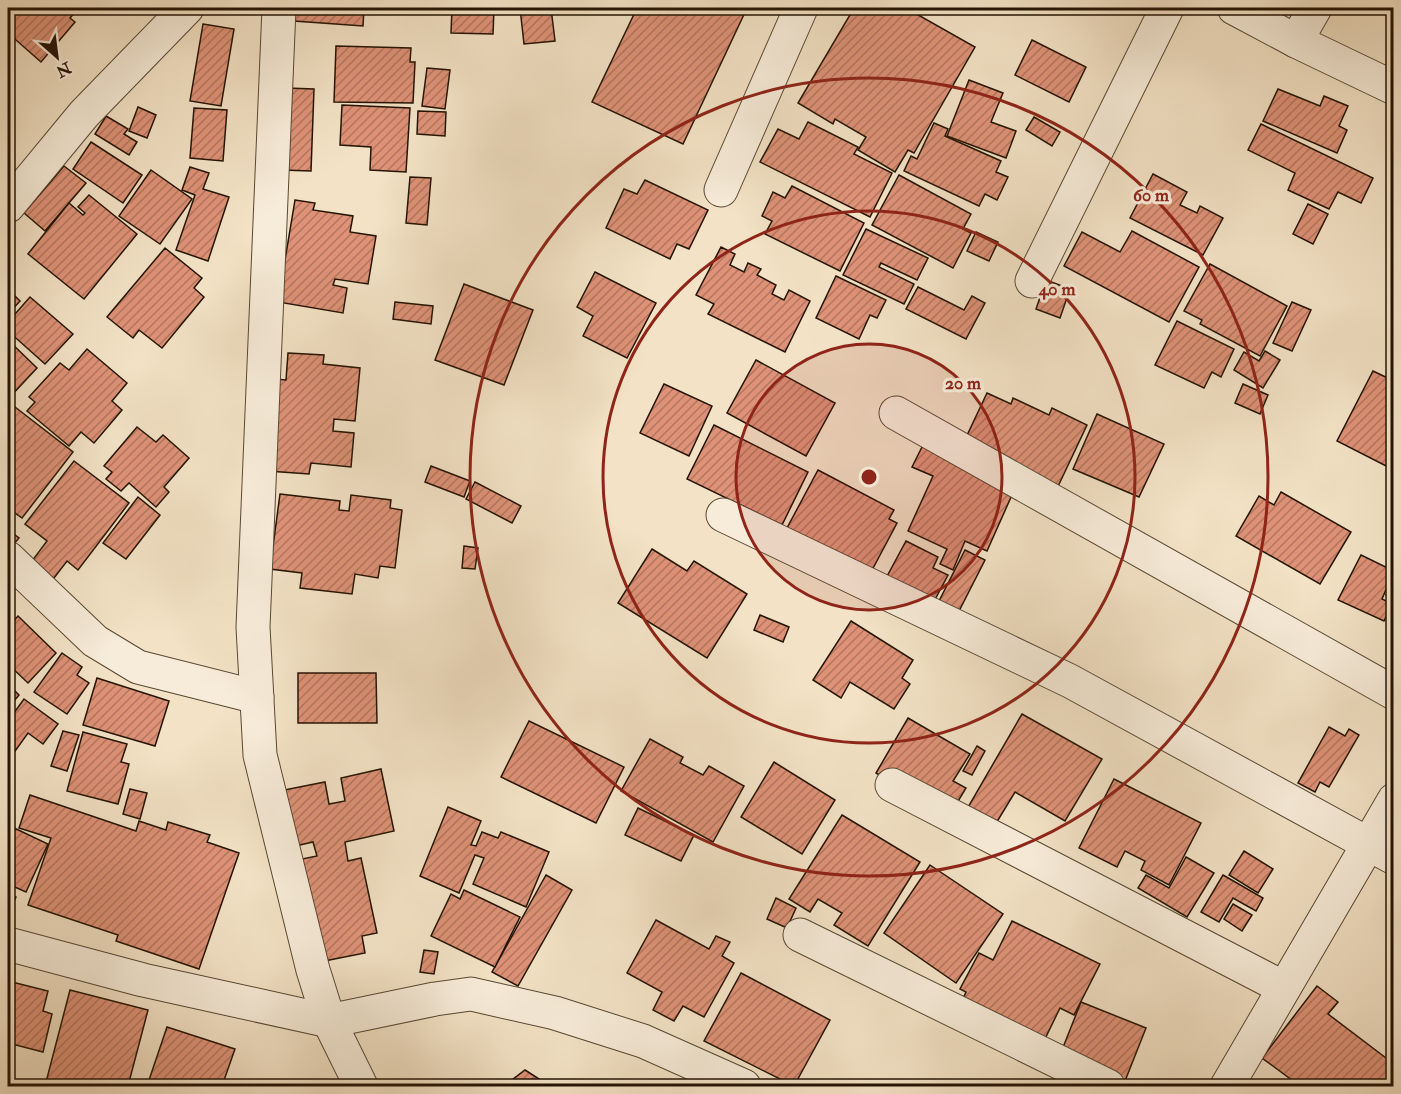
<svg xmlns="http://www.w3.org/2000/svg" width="1401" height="1094" viewBox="0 0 1401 1094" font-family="'IM FELL Double Pica',serif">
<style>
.building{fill:url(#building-hatch);stroke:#241404;stroke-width:1.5}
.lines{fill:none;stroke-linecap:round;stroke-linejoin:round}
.minor-casing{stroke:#584834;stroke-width:35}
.minor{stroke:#f7ecd9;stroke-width:33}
.ring{fill:none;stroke:#8f2418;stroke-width:3}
.centre{fill:#8f2418;stroke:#f7ecd9;stroke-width:3}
.ring-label{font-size:18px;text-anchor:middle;font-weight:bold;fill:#8f2418;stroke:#f7ecd9;stroke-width:6;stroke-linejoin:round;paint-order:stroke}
</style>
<defs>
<pattern id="building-hatch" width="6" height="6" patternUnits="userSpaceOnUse" patternTransform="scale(1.5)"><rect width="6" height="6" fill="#de9277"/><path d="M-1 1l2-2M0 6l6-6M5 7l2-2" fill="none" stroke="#b4765f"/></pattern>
</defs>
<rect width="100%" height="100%" fill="#f3e2c5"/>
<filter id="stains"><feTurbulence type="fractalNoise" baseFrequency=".00333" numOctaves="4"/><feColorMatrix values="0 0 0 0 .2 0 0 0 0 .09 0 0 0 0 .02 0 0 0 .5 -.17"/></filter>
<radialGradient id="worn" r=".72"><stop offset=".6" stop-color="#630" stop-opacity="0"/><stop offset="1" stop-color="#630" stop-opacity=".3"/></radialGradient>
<g class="building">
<path d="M8,8H79L70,18L75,22L41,62L8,33Z"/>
<path d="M295,8H364L363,26L294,21Z"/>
<path d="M452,8H494L493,34L451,33Z"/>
<path d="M520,8H551L555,41L524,44Z"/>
<path d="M637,8H747L683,144L592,102Z"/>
<path d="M854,8H906L975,47L914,153L908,150L895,172L858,150L866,137L835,119L833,124L798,103Z"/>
<path d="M203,24L234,29L221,106L190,101Z"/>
<path d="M1032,40L1086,67L1069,102L1015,75Z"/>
<path d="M336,46L411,48L410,62H415L413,103L334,102Z"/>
<path d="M427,68L450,70L445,109L422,106Z"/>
<path d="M969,80L1003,93L991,122L1016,131L1006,158L947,136Z"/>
<path d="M286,88L314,89L311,171L282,170Z"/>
<path d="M1278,89L1320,106L1324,96L1348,106L1339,126L1347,130L1337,153L1263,121Z"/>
<path d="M342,105L410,108L406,172L370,170L371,147L340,145Z"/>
<path d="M138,107L156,115L147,138L129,131Z"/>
<path d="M194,108L227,110L223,161L190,158Z"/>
<path d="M418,111L446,112L445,136L417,134Z"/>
<path d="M106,116L128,129L124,134L137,142L129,155L95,134Z"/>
<path d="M1034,117L1060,132L1052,146L1026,130Z"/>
<path d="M808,122L858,147L854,154L892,173L870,217L760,162L778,129L799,139Z"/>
<path d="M934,123L948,129L945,136L1001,161L996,172L1008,177L997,200L985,194L979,206L904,171L911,156L917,159Z"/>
<path d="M1261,124L1373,178L1361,203L1338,192L1329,209L1288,190L1295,173L1248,150Z"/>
<path d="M91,142L142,175L123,203L73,169Z"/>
<path d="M64,166L86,183L45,231L24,213Z"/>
<path d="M190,167L209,173L203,189L229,197L208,261L176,250L195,195L182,190Z"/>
<path d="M151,170L192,199L160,244L119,216Z"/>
<path d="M1153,174L1187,192L1180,205L1197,213L1200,206L1223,218L1203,255L1130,218Z"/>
<path d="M899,175L971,214L963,229L971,233L953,268L872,225Z"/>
<path d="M410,177L431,178L427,225L406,223Z"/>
<path d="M645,180L708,210L689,249L677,244L670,259L606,228L624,189L637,194Z"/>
<path d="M792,186L864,223L840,271L765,234L772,221L762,216L773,192L785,198Z"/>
<path d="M89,195L137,234L84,299L28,254L69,203L83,215L85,213L78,207Z"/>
<path d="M295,200L315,203L313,210L353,216L350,232L376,236L368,284L335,279L333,285L347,288L343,313L278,302Z"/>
<path d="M1308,204L1328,214L1313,244L1293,234Z"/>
<path d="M866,229L928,258L917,280L881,263L879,267L914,284L904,304L843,275Z"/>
<path d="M1132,231L1199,267L1169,322L1064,266L1082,232L1120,252Z"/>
<path d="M976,232L998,242L989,261L967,251Z"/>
<path d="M721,247L735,254L730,265L744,272L748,263L761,269L757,275L776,285L772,294L784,300L789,290L810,301L785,352L708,314L714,304L696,295Z"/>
<path d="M165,248L202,278L194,288L204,297L162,348L139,330L133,338L107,317Z"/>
<path d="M1210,264L1287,306L1260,356L1200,324L1202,320L1184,311Z"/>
<path d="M595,272L656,303L627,358L583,336L593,316L577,307Z"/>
<path d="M836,276L886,300L877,318L870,315L859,339L816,318Z"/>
<path d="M1046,280L1070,289L1060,318L1036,309Z"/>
<path d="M464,284L533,310L504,385L435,360Z"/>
<path d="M918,287L964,310L972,296L985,303L966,339L906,309Z"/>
<path d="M8,289L20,301L8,314Z"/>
<path d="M30,297L73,334L45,364L8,331V322Z"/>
<path d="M395,302L433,306L431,324L393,319Z"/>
<path d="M1292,302L1311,310L1292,351L1273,343Z"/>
<path d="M1177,321L1234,349L1221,377L1212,372L1204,388L1155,365Z"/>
<path d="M8,340L37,368L8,399Z"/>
<path d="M87,349L127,383L112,401L122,410L94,443L81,432L69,446L27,411L35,402L29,397L60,363L69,370Z"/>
<path d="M1265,351L1280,360L1263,388L1234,370L1244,352L1259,361Z"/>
<path d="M288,353L324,355L323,364L360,368L355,421L334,419L333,431L354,433L351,467L311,463L309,474L268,471L276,379L286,380Z"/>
<path d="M756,360L835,403L806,456L727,413Z"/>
<path d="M1373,371L1394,381V470L1337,441Z"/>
<path d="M664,384L712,406L689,456L640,433Z"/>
<path d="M1243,384L1268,395L1260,414L1235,403Z"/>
<path d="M987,393L1011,404L1013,398L1049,415L1052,408L1087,425L1053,497L962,446Z"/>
<path d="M15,407L73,452L22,518L8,508V417Z"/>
<path d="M1097,414L1164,444L1139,497L1073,469Z"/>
<path d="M714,425L808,472L782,525L687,479Z"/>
<path d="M137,427L156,442L163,435L189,458L164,487L169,492L156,507L129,483L121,491L106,479L112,472L104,466Z"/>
<path d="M923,445L1016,486L987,551L965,541L953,570L940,564L947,549L908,531L933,476L912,467Z"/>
<path d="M74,461L129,503L78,570L67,561L51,582L29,565L47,541L25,524Z"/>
<path d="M431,466L470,481L464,497L425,482Z"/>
<path d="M818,470L894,510L889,519L897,523L871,572L787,528Z"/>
<path d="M475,482L521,506L512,523L466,499Z"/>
<path d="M1281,492L1351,532L1320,584L1236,536L1259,496L1274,505Z"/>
<path d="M280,494L340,501L339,510L349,511L351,495L391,500L390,508L402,510L395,568L380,566L378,578L355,574L352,594L300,588L302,573L270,569Z"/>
<path d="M138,497L160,515L126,559L103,543Z"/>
<path d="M8,530L19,538L9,550L8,549Z"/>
<path d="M906,541L938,557L933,568L948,575L931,607L884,582Z"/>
<path d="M464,546L478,548L475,569L462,568Z"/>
<path d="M652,549L687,571L694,561L747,594L707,658L618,603Z"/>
<path d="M965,550L985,560L957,615L937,605Z"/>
<path d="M1361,555L1394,571L1382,599L1392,604L1384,621L1338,600Z"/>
<path d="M1394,582V600L1386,595Z"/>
<path d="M760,615L789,627L783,642L754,630Z"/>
<path d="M18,616L56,653L28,683L8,664V627Z"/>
<path d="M851,621L913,660L902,678L910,684L894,709L850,682L841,698L813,680Z"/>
<path d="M62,653L82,667L77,675L89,683L67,714L34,692Z"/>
<path d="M298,673H376L377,723H298Z"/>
<path d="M97,678L169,701L155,746L83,725Z"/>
<path d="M8,684L19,695L8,708Z"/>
<path d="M24,699L58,724L43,744L28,733L8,761V721Z"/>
<path d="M1022,714L1102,759L1065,821L1015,792L995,825L967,809Z"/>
<path d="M908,718L970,754L953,781L966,788L957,803L909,793L876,773Z"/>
<path d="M529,721L624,767L596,823L501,777Z"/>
<path d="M1329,727L1345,736L1349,729L1359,735L1329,787L1320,782L1315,792L1298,783Z"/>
<path d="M63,731L79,735L67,771L51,766Z"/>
<path d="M83,732L127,744L121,762L129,764L118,804L67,791Z"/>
<path d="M650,739L683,757L680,763L703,775L709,766L744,786L713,842L621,791Z"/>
<path d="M977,746L985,751L972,775L963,771Z"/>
<path d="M774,762L835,800L802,854L741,817Z"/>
<path d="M381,769L394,831L345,842L348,861L361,858L377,933L362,936L365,953L319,962L297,860L317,856L313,842L291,847L279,791L325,782L329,804L345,801L341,778Z"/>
<path d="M1114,779L1201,823L1169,885L1141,870L1145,861L1125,851L1117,867L1079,848Z"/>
<path d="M130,789L147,793L140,819L123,814Z"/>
<path d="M30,795L136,831L139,821L166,830L168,822L210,835L207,842L239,853L199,969L116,941L118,935L28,905L51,838L19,828Z"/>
<path d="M448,807L481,821L471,845L476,846L482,832L498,838L501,832L549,852L526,907L473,884L484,858L475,855L459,893L420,876Z"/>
<path d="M638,808L694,835L681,861L625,835Z"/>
<path d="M842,815L920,862L868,946L834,925L842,913L818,899L810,912L789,899Z"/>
<path d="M10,826L48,844L26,892L8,884Z"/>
<path d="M1244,851L1273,869L1258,893L1229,875Z"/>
<path d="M1186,857L1214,873L1187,917L1138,888L1146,875L1169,888Z"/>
<path d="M930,865L1003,914L956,983L884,933Z"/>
<path d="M546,875L572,890L518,986L492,972Z"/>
<path d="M1223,875L1263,898L1256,911L1233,898L1219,922L1201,912Z"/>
<path d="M464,890L520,917L495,967L431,936L451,894L460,899Z"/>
<path d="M8,893L16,897L8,914Z"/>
<path d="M776,898L796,908L787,928L767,919Z"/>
<path d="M1233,904L1252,915L1242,931L1224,919Z"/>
<path d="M656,920L709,949L716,936L730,942L722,956L734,963L704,1017L683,1006L674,1021L653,1010L662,992L627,973Z"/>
<path d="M1012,921L1100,964L1074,1015L1060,1008L1042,1045L961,1003L966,992L960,989L979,953L993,960Z"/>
<path d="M424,950L438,952L434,974L420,972Z"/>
<path d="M741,973L830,1020L794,1086L704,1041Z"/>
<path d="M8,981L48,991L43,1011L52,1014L43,1052L8,1043Z"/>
<path d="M1317,986L1338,1002L1328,1014L1394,1064V1086H1300L1262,1058Z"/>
<path d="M70,990L148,1010L128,1086H45Z"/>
<path d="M1081,1002L1146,1028L1125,1081L1060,1055Z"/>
<path d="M167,1027L235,1049L222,1086H147Z"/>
<path d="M525,1070L550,1086H504Z"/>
</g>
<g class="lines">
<defs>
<g id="minor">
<path d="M279,8L253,627L260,755L313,970L329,1021L361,1086"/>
<path d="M1234,8L1296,41L1394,88"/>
<path d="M1296,41L1315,8"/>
<path d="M721,190L801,8"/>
<path d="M8,206L84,114L187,8"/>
<path d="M1032,281L1167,8"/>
<path d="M896,413L1394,693"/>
<path d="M723,515L1070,681L1394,858"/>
<path d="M8,558L95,641L138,667L257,697"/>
<path d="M892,785L1284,988"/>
<path d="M800,935L1108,1086"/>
<path d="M8,944L143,980L329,1021L435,999L471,994L555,1013L643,1041L744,1086"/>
<path d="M1227,1086L1394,800"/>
</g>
</defs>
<use href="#minor" class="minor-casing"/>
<use href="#minor" class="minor"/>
</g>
<circle cx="869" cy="477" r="133" fill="#8f2418" fill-opacity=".12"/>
<g class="ring">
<circle cx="869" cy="477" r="133"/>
<circle cx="869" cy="477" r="266"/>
<circle cx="869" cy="477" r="399"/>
</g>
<circle cx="869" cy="477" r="9" class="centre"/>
<g class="ring-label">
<text x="1151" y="201">60 m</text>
<text x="1057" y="295">40 m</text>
<text x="963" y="389">20 m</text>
</g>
<rect width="1401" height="1094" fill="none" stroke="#f3e2c5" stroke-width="30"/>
<rect x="9" y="9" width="1383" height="1076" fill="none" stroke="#241404" stroke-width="3"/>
<rect x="15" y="15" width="1371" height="1064" fill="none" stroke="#241404" stroke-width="1.5"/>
<g transform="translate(57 57) rotate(152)" stroke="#f7ecd9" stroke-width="4.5" paint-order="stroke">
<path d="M0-4.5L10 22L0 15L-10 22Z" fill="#241404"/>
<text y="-9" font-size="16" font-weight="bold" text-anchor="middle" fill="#241404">N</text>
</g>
<rect width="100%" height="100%" filter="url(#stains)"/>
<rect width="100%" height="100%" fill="url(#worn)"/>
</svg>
